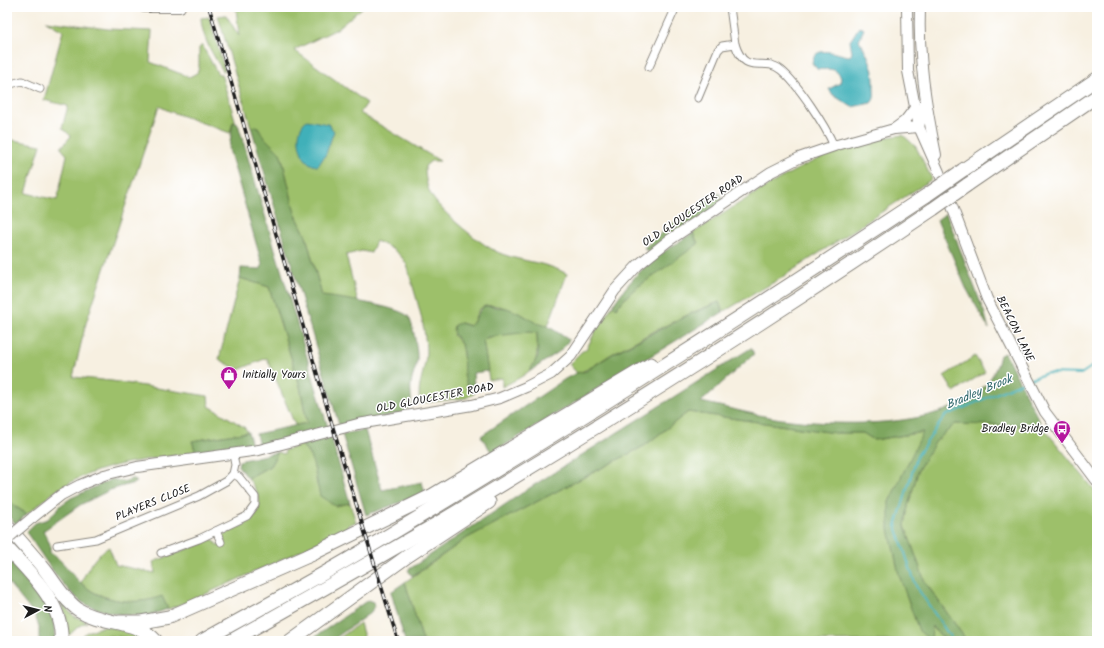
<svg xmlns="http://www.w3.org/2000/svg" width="1104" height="648" viewBox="0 0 1104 648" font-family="Kalam,sans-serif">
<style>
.green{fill:#9dc06a;stroke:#5c6e43}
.forest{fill:#7ea65e;stroke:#4d613d}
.water{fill:#3fb0b9;stroke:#2e666a}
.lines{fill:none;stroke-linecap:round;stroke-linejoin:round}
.stream{stroke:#3fb0b9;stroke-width:2}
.street-casing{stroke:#8a867e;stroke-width:9}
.secondary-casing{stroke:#8a867e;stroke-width:12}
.highway-casing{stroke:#8a867e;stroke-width:15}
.street{stroke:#fff;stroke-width:7}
.secondary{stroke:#fff;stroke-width:10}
.highway{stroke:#fff;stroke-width:13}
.rail-casing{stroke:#1c1c1c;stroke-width:3.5}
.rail{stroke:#fff;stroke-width:2;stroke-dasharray:6;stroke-linecap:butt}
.secondary-bridge-casing{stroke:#8a867e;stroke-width:12;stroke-linecap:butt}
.highway-bridge-casing{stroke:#8a867e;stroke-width:15;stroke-linecap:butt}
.secondary-bridge{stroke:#fff;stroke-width:10}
.highway-bridge{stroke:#fff;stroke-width:13}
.labels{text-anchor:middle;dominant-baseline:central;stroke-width:3;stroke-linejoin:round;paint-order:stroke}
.street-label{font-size:11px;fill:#1c1c1c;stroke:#fff}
.poi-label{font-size:11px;fill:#1c1c1c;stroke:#fff;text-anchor:start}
.water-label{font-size:12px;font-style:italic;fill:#2e666a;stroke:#fff}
</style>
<rect width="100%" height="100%" fill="#fff"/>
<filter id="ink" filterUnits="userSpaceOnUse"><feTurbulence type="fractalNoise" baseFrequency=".025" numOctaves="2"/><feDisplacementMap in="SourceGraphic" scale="8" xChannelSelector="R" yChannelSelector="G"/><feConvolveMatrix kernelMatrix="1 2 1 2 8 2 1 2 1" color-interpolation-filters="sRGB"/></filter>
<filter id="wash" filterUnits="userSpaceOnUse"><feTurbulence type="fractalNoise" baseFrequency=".012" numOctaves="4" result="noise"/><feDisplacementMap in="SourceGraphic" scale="16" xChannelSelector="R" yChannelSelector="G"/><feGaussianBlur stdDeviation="0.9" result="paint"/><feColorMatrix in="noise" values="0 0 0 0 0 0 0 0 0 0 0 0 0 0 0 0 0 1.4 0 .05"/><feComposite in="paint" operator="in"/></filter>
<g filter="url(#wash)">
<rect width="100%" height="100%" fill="#f7f0e1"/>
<g class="green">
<path d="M363,7L337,29L294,50L367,103L360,113L440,161H431L425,166C425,175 426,184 430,193C438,210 484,248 502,254C523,262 547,262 567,274L548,326C544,325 539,325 536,323C531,321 527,317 523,315C513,310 492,301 481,308C475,313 476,321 470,326L460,323L453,335L461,344L469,386L474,385L475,393L466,398L420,403C416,386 426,370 426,352C426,323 414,293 407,265C400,252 390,247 376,241L371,253L362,251L346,255L358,302L322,296L306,236L295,213L283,162L280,153L263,136L259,128L251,127L218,16L226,15L239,36L236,8Z"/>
<path d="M209,17L225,71H223C213,55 202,38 201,18Z"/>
<path d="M46,21L108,29L152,31L150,62L189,77L197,73L199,68V48L202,45L218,74H221L236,123L233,122L230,133L169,111L159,106L86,323L73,377L112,381L208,396L209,406L244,427L248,432L192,441L196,453C150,459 99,463 59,489C48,496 38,506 27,514L16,507L7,498V139L41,145L26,193L57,200L67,155L61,148L71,136L62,128L68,106L44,100L63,31Z"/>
<path d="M903,135L916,147L932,179L781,278L723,312L719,302C683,315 649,334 615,352C602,359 592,369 577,373L569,364L580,353L587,348L597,328L613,305L617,307L632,291L698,243L693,233C756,193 826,142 903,135Z"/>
<path d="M240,278L269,287L300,386L307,423L295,425L267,358L238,370L219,359Z"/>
<path d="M529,332L537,333C539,370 533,371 502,387V378L489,380L483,340L495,335Z"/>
<path d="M975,356L985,372L954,392L944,376Z"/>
<path d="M688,412L835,433H863L874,440L924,432L889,502L931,626L946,641H423L405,582L467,538L644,446Z"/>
<path d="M955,424L1042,426L1097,493V641H967L925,582L905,526L908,506L919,468L936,441Z"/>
<path d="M302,445L313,461L317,485L335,506L350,503L356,522L348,525L349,529L190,601L168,609L162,597C137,606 101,602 81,583C87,569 95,555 109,547L116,565L155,573L153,562L213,539L217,545L225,542L223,535C237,528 264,519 259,498C257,491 252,484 248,478L270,466L278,452L284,454L285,450Z"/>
<path d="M61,603L74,616L87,622L79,626L68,636L66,618Z"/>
<path d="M360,623L365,641H335Z"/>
<path d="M104,626L132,632L148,641H131L127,638L109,636L99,641H76L87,632Z"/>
</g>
<g class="forest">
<path d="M233,122L238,124L328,428L259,446L256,434L307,423L300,386L269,287L240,278L241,268L261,269L262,264L229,149Z"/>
<path d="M257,126L263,136L280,153L283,162L295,213L306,236L322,296C339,298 396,306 408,316C413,322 418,352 417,361C416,369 412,376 411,384C410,391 412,398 411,406L402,413L339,425L251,127Z"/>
<path d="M719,193L724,202L648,252L644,248L671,225Z"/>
<path d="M946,213L985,314L989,329L966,288L937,220Z"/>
<path d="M693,233L698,244L632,291L616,308L613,305C638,268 656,256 693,233Z"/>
<path d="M719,302L723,312L492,453L481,436L565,379L576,373L586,371L614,353L688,315Z"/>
<path d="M485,306L507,308L523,315L536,323L548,326L569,340L560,351L529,372L538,356L537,333L529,332L488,337L483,340L488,371L473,373L474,385H467C461,373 466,357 461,344C457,336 451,336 454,325L460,323L470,326C477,320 477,311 485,306Z"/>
<path d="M751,348L754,354L701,402C730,408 761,417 790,420C849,426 985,432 1000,355L1005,353L1042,426L955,424L936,441L919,468L908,506L905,526L925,582L967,641H946L932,626L931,641L919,631L899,575L889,529V502L923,432L874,440L863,433H835L688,412L644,446L467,538L412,576L408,570L531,487Z"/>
<path d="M365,430L382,490L422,482L425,493L366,515L342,434Z"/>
<path d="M248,432L251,442L250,446L196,453L192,441Z"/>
<path d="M331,437L350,503L335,506L320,496C315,477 316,460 302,445Z"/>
<path d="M278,452L270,466L248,478L238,466L239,461Z"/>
<path d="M133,478L137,482L110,490L80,505L43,531L50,544V553C62,559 71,574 81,583C100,602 138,606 162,596L168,609C162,611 154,614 148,615C130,618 93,611 79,600C59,584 41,553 26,532L35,523L48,519L61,505L71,498L112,479L125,482Z"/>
<path d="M7,498L16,507L27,514L16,524L7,515Z"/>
<path d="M7,556L42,598L53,617L56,641H39V627L35,616L7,581Z"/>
<path d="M405,582L423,641H405L391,592Z"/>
<path d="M368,600L373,602L375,606L370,613L331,641H309Z"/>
</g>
<g class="water">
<path d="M859,27L864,29L859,40C869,56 875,69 874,88C874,94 876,98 871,103L852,107L833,95L829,89L840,83L841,78C835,65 827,71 817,69L812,63C815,43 838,55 850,56L852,53L850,41Z"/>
<path d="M307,120L328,124L334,131L326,154L318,166C299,166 292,130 307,120Z"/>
</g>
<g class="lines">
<g class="stream">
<path d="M1031,379L1047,373L1081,374L1097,363"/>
<path d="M953,641L916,586L896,526L917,456L945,416L1025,381"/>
</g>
</g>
</g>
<g filter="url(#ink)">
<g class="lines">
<defs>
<g id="street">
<path d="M735,44C746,78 763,55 781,70C798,84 825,125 834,146"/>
<path d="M649,67L676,7"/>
<path d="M7,85L22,81L40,89"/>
<path d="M698,98L718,50L722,46L735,44L730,7"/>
<path d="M216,531L221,542"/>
<path d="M57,545L96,539L199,496L226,481L233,474L235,465L233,454"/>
<path d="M161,553L199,539L247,516L255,505V497L239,477L233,474"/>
</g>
<g id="secondary">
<path d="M144,7H180"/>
<path d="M907,7L908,71L919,127L939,172L987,299L1045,412L1097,481"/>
<path d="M920,7C918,57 926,106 936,155"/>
<path d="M894,129L905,121L915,108"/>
<path d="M32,518L61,495L80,485L104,475L137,467L259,450L358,424L472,405L500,398L526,387L551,374L571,356L615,290L638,265L668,241L771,172L799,158L837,145L894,129L919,127L925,101"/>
</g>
<g id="highway">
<path d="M963,170L1097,79"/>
<path d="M967,185L1097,96"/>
<path d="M7,526C20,541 33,555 45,570C55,583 65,601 79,610C103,625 136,619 156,641"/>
<path d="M7,548C30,573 64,604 61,641"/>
<path d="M308,556L433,495L651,364"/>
<path d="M119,622H141L169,617L315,553"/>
<path d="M202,641C250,614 299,588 347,560C544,444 736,321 927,195"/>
<path d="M231,641C302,601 373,561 443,520C609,421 773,317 933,209"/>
<path d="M290,641L409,555L489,502"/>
</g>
</defs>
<use href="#street" class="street-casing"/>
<use href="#secondary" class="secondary-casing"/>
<use href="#highway" class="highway-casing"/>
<use href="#street" class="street"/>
<use href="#secondary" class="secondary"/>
<use href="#highway" class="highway"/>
<defs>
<path id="rail" d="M209,7L339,448L398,641"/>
</defs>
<use href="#rail" class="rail-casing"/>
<use href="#rail" class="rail"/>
<defs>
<path id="secondary-bridge" d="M7,539L32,518"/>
<g id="highway-bridge">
<path d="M927,195L963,170"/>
<path d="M933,209L967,185"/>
</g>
</defs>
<use href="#secondary-bridge" class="secondary-bridge-casing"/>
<use href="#highway-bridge" class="highway-bridge-casing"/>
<use href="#secondary-bridge" class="secondary-bridge"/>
<use href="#highway-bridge" class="highway-bridge"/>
</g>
</g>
<defs>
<symbol id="shop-pin" viewBox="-11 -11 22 30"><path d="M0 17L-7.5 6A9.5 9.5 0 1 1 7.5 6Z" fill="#b5179e" stroke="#fff"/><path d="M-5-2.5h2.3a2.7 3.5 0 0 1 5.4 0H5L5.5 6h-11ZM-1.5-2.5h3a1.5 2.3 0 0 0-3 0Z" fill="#fff"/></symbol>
<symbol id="bus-pin" viewBox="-11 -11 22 30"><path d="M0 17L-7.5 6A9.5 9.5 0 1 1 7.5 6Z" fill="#b5179e" stroke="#fff"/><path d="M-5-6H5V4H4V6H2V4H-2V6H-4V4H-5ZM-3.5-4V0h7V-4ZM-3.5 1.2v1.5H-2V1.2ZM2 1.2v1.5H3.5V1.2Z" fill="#fff"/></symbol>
</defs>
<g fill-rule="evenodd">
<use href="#shop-pin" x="219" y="365" width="20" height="27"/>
<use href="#bus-pin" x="1052" y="419" width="20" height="27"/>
</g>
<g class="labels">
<g class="street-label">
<text transform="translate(693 211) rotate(-34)">OLD GLOUCESTER ROAD</text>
<text transform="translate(1015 329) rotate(64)">BEACON LANE</text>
<text transform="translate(435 398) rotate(-11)">OLD GLOUCESTER ROAD</text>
<text transform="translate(153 503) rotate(-22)">PLAYERS CLOSE</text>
</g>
<g class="poi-label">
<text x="242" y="375">Initially Yours</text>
<text x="1049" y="429" text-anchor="end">Bradley Bridge</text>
</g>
<g class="water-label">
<text transform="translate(979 392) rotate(-23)">Bradley Brook</text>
</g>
</g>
<rect width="1104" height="648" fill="none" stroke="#fff" stroke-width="24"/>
<g transform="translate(38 610) rotate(83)" stroke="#ffffff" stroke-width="3" paint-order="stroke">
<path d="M0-3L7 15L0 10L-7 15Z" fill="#1c1c1c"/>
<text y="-6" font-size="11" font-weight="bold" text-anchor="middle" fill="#1c1c1c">N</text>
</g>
</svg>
